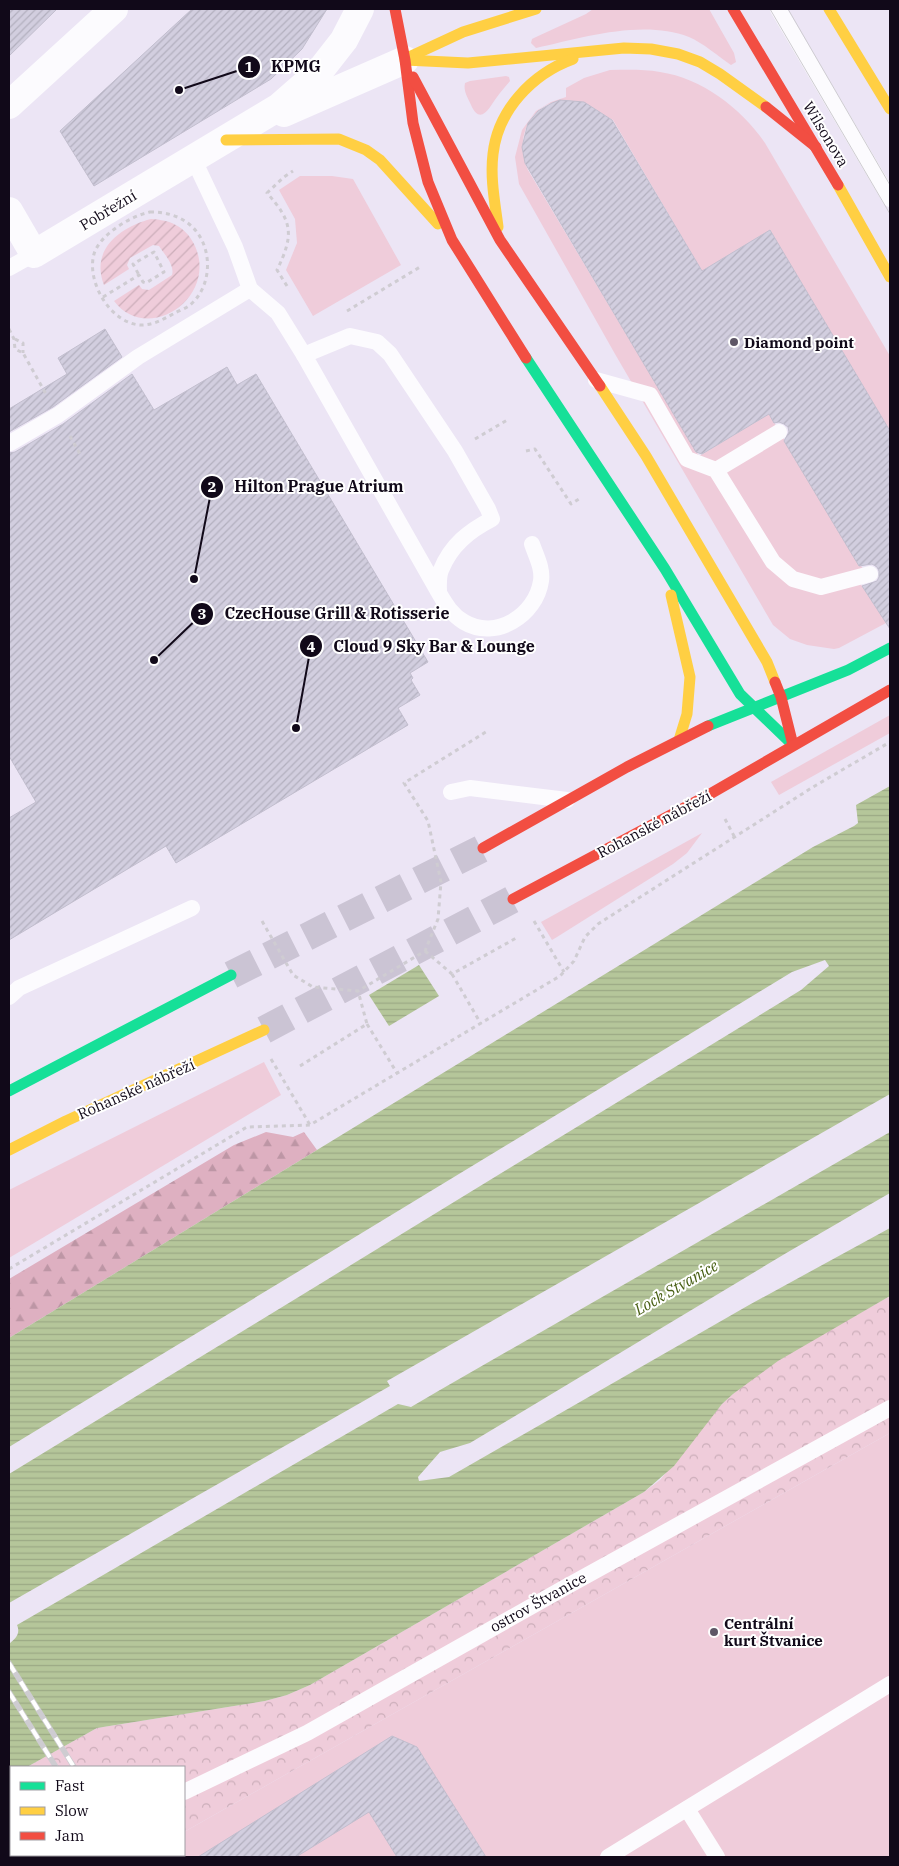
<svg xmlns="http://www.w3.org/2000/svg" width="899" height="1866" viewBox="0 0 899 1866" font-family="'IBM Plex Serif',serif">
<style>
.grass{fill:#efccda}
.forest{fill:url(#forest-firs)}
.park{fill:url(#park-crowns)}
.garden{fill:url(#garden-furrows)}
.water{fill:url(#water-rules)}
.building{fill:url(#building-hatch);stroke:#c2bece}
.lines{fill:none;stroke-linecap:round;stroke-linejoin:round}
.secondary-tunnel{stroke:#cbc4d4;stroke-width:28;stroke-dasharray:28 14;stroke-linecap:butt}
.path{stroke:#cfccd2;stroke-width:3;stroke-dasharray:4 4;stroke-linecap:butt}
.lane{stroke:#fcfbfe;stroke-width:16}
.street{stroke:#fcfbfe;stroke-width:28}
.fast{stroke:#16e098;stroke-width:11}
.slow{stroke:#ffcf43;stroke-width:11}
.jam{stroke:#f24e42;stroke-width:11}
.tram{stroke:#ceccd1;stroke-width:1}
.rail-casing{stroke:#ceccd1;stroke-width:5.5}
.rail{stroke:#fff;stroke-width:4;stroke-dasharray:11;stroke-linecap:butt}
.poi-dot{fill:#5e5666;stroke:#fff;stroke-width:2}
.labels{text-anchor:middle;dominant-baseline:central;stroke-width:4;stroke-linejoin:round;paint-order:stroke}
.street-label{font-size:15px;fill:#110919;stroke:#fff}
.poi-label{font-size:15px;font-weight:bold;fill:#110919;stroke:#fff;text-anchor:start}
.water-label{font-size:16px;font-style:italic;fill:#485f14;stroke:#fff}
.leader{fill:none;stroke:#110919;stroke-width:2}
.callout-dot{fill:#110919;stroke:#fff;stroke-width:2}
.mark-label{font-size:15px;text-anchor:middle;font-weight:bold;fill:#fff}
.callout-label{font-size:16px;text-anchor:middle;font-weight:bold;fill:#110919;stroke:#fff;stroke-width:4;stroke-linejoin:round;paint-order:stroke}
</style>
<defs>
<pattern id="forest-firs" width="22" height="20" patternUnits="userSpaceOnUse" patternTransform="scale(1.25)"><rect width="22" height="20" fill="#deb0c1"/><path d="M5 1l3.5 6h-7zM16 11l3.5 6h-7z" fill="#bd96a5"/></pattern>
<pattern id="park-crowns" width="20" height="18" patternUnits="userSpaceOnUse" patternTransform="scale(1.25)"><rect width="20" height="18" fill="#efccda"/><path d="M2 6a3 3 0 1 1 6 0M12 15a3 3 0 1 1 6 0" fill="none" stroke="#ccaeba"/></pattern>
<pattern id="garden-furrows" width="10" height="10" patternUnits="userSpaceOnUse" patternTransform="scale(1.25)"><rect width="10" height="10" fill="#efccda"/><path d="M-1 1l2-2M0 10L10 0M9 11l2-2" fill="none" stroke="#ccaeba"/></pattern>
<pattern id="water-rules" width="6" height="5" patternUnits="userSpaceOnUse" patternTransform="scale(1.25)"><rect width="6" height="5" fill="#b5c69a"/><path d="M0 2.5h6" fill="none" stroke="#9ba984"/></pattern>
<pattern id="building-hatch" width="6" height="6" patternUnits="userSpaceOnUse" patternTransform="scale(1.25)"><rect width="6" height="6" fill="#d2cedf"/><path d="M-1 1l2-2M0 6l6-6M5 7l2-2" fill="none" stroke="#b3b0bf"/></pattern>
</defs>
<rect width="100%" height="100%" fill="#ece5f5"/>
<g class="grass">
<path d="M593,9H709L734,53L736,62L731,65C718,56 703,43 689,37C642,19 582,38 536,48L531,43L532,39L536,37L586,14Z"/>
<path d="M610,70C626,70 643,69 660,72C702,78 742,109 765,143L890,356V431L770,230L702,271L613,120C600,114 591,103 575,101C534,95 512,135 528,170L699,456L769,414L855,559L866,572L860,583L886,623L839,648L834,649L807,645L790,639L773,625L615,354L519,184L515,157L522,130L536,111L551,102L566,97V88L584,78Z"/>
<path d="M506,76L509,77L510,81C506,86 501,91 497,97C490,106 481,127 471,105C468,98 463,91 465,83L470,81Z"/>
<path d="M300,176H332L353,179L401,265L313,316L286,270L297,243L295,219L279,190Z"/>
<path d="M890,715V733L779,795L771,782Z"/>
<path d="M702,833L687,853L673,864L557,937L552,940L541,922Z"/>
<path d="M264,1062L281,1095L9,1258V1190Z"/>
<path d="M890,1433V1857H180L178,1855H184V1832Z"/>
</g>
<path class="forest" d="M266,1132L293,1137L304,1132L317,1150L9,1338V1279L234,1145Z"/>
<g class="park">
<path d="M890,1296V1433L184,1832V1767H27L97,1728L265,1701L287,1695L310,1685L644,1492L660,1480L722,1404C769,1359 834,1329 890,1296Z"/>
<path d="M11,1779V1855H178L180,1857H9V1782Z"/>
</g>
<path class="garden" d="M151,219C170,220 185,226 194,244C220,296 148,346 114,301L139,285L142,289L149,290L172,275C175,265 164,254 159,246L153,245L130,258L127,265L129,269L104,285C90,250 120,227 151,219Z"/>
<g class="water">
<path d="M890,786V1094L387,1381L390,1386L9,1603V1474L801,990L829,966L825,960L792,972L9,1447V1338L813,847L854,826L858,823L856,805Z"/>
<path d="M419,965L439,996L389,1026L369,995Z"/>
<path d="M890,1132V1193L788,1252L470,1443L440,1452L418,1477L419,1481L449,1477L749,1305L890,1228V1296L778,1361L733,1394L722,1404L674,1466L644,1492L310,1685L287,1695L265,1701L97,1728L27,1767H11V1779L9,1782V1644C15,1639 21,1634 17,1625L398,1404L411,1407L440,1390Z"/>
</g>
<g class="building">
<path d="M9,9H57L9,56Z"/>
<path d="M192,9H327L302,49L271,79L94,186L60,131Z"/>
<path d="M560,100L584,102L612,120L702,271L770,230L890,431V629L862,586L877,581L879,577V571L877,567L872,564L859,566L784,441L789,432L788,427L784,424L779,422L774,423L769,414L702,454L696,452L525,163L522,147L528,123L538,111L552,103Z"/>
<path d="M105,329L122,357L53,407L9,432V409L67,374L58,358Z"/>
<path d="M227,367L237,385L256,374L428,662L410,673L413,678L411,680L420,695L398,708L408,725L176,863L166,846L9,940V818L36,802L9,756V453L15,452L63,424L132,374L154,410Z"/>
<path d="M392,1736L417,1747L486,1857H397L369,1812L296,1857H198Z"/>
</g>
<g class="lines">
<g class="secondary-tunnel">
<path d="M231,975L483,848"/>
<path d="M264,1030L513,899"/>
</g>
<g class="path">
<path d="M150,212C164,212 178,215 189,224C213,243 214,285 190,305C185,309 178,311 173,314C162,320 153,325 141,325C111,324 86,282 94,254C100,234 131,216 150,212Z"/>
<path d="M287,286L277,270C294,235 293,222 267,193L284,177L293,171"/>
<path d="M103,297L139,275L143,282L146,283L164,272L154,252L133,264L139,275"/>
<path d="M347,311L420,267"/>
<path d="M9,329L14,339L15,349L23,353L46,394"/>
<path d="M15,339L23,343V353"/>
<path d="M70,436L80,454"/>
<path d="M475,439L509,419"/>
<path d="M526,451L535,449L571,504L582,497"/>
<path d="M725,819L734,836"/>
<path d="M262,921L293,975L313,987L358,991L425,951L438,919L441,882L428,821L404,783L489,730"/>
<path d="M534,921L564,972"/>
<path d="M425,951L452,974L518,937"/>
<path d="M452,974L481,1024"/>
<path d="M367,1024L397,1073"/>
<path d="M271,1059L310,1125"/>
<path d="M300,1066L367,1024L358,991"/>
<path d="M9,1269L247,1127L310,1125L560,976L574,961L585,937L598,924L813,787L890,742"/>
</g>
<g class="lane">
<path d="M778,9L890,199"/>
<path d="M193,158L235,247L250,289L278,313L304,355"/>
<path d="M9,268L34,254"/>
<path d="M596,380L650,395L687,459L716,470L773,562L793,579L821,587L870,574"/>
<path d="M10,443L58,415L138,357L250,289"/>
<path d="M716,470L779,432"/>
<path d="M439,593C439,586 438,577 441,570C451,545 469,531 492,519L488,509L455,451L390,354L377,342L350,336L304,355L439,593C446,605 452,615 464,622C496,641 536,615 541,581C543,568 536,556 532,544"/>
<path d="M451,792L470,788L567,800"/>
<path d="M9,997L19,988L192,908"/>
<path d="M184,1792L307,1733L564,1588L890,1408"/>
<path d="M687,1809L717,1857"/>
<path d="M164,1855L166,1857"/>
<path d="M65,1857L69,1855"/>
<path d="M608,1857L890,1684"/>
</g>
<g class="street">
<path d="M9,105L114,9"/>
<path d="M284,113L405,60"/>
<path d="M9,211L34,254L279,107L319,72L344,40L360,9"/>
</g>
<g class="fast">
<path d="M526,358L665,569L740,694L793,745"/>
<path d="M708,726L848,670L890,648"/>
<path d="M9,1091L231,975"/>
</g>
<g class="slow">
<path d="M829,9L890,109"/>
<path d="M407,58L463,32L536,9"/>
<path d="M405,60L468,63L624,48L651,49L678,54L700,62L720,74L766,107"/>
<path d="M226,140L339,139L366,150L380,160L438,224"/>
<path d="M838,185L890,277"/>
<path d="M498,227C495,203 490,178 493,154C498,110 532,74 573,59"/>
<path d="M600,386L646,456L767,662L775,682"/>
<path d="M671,595L690,677L687,714L679,740"/>
<path d="M9,1150L66,1121L264,1030"/>
</g>
<g class="jam">
<path d="M395,9L405,60L413,123L428,182L452,240L526,358"/>
<path d="M733,9L838,185"/>
<path d="M413,77L500,240L600,386"/>
<path d="M766,107L816,147"/>
<path d="M775,682L781,697L793,745"/>
<path d="M483,848L627,767L708,726"/>
<path d="M513,899L710,794L890,690"/>
</g>
<g class="tram">
<path d="M770,9L890,214"/>
<path d="M788,9L890,185"/>
</g>
<defs>
<g id="rail">
<path d="M9,1663L74,1767"/>
<path d="M9,1692L56,1767"/>
<path d="M111,1855L112,1857"/>
<path d="M129,1855L131,1857"/>
</g>
</defs>
<use href="#rail" class="rail-casing"/>
<use href="#rail" class="rail"/>
</g>
<g class="poi-dot">
<circle cx="734" cy="342" r="5"/>
<circle cx="714" cy="1632" r="5"/>
</g>
<g class="labels">
<g class="street-label">
<text transform="translate(826 134) rotate(59)">Wilsonova</text>
<text transform="translate(108 210) rotate(-31)">Pobřežní</text>
<text transform="translate(654 824) rotate(-28)">Rohanské nábřeží</text>
<text transform="translate(136 1089) rotate(-24)">Rohanské nábřeží</text>
<text transform="translate(538 1602) rotate(-29)">ostrov Štvanice</text>
</g>
<g class="poi-label">
<text x="744" y="342">Diamond point</text>
<text x="724" y="1623">Centrální<tspan x="724" dy="17">kurt Štvanice</tspan></text>
</g>
<g class="water-label">
<text transform="translate(676 1287) rotate(-30)">Lock Stvanice</text>
</g>
</g>
<path class="leader" d="M179 90L249 67M194 579L212 487M154 660L202 614M296 728L311 646"/>
<g class="callout-dot">
<circle cx="179" cy="90" r="5"/>
<circle cx="194" cy="579" r="5"/>
<circle cx="154" cy="660" r="5"/>
<circle cx="296" cy="728" r="5"/>
<circle cx="249" cy="67" r="12"/>
<circle cx="212" cy="487" r="12"/>
<circle cx="202" cy="614" r="12"/>
<circle cx="311" cy="646" r="12"/>
</g>
<g class="mark-label">
<text x="249" y="72">1</text>
<text x="212" y="492">2</text>
<text x="202" y="619">3</text>
<text x="311" y="652">4</text>
</g>
<g class="callout-label">
<text x="296" y="72">KPMG</text>
<text x="319" y="492">Hilton Prague Atrium</text>
<text x="337" y="619">CzecHouse Grill &amp; Rotisserie</text>
<text x="434" y="652">Cloud 9 Sky Bar &amp; Lounge</text>
</g>
<rect width="899" height="1866" fill="none" stroke="#110919" stroke-width="20"/>
<rect x="10" y="1766" width="175" height="90" fill="#ffffff" stroke="#a09da3"/>
<rect x="20" y="1782" width="25" height="8" fill="#16e098" stroke="#a09da3"/>
<text x="55" y="1791" font-size="15" fill="#110919">Fast</text>
<rect x="20" y="1807" width="25" height="8" fill="#ffcf43" stroke="#a09da3"/>
<text x="55" y="1816" font-size="15" fill="#110919">Slow</text>
<rect x="20" y="1832" width="25" height="8" fill="#f24e42" stroke="#a09da3"/>
<text x="55" y="1841" font-size="15" fill="#110919">Jam</text>
</svg>
